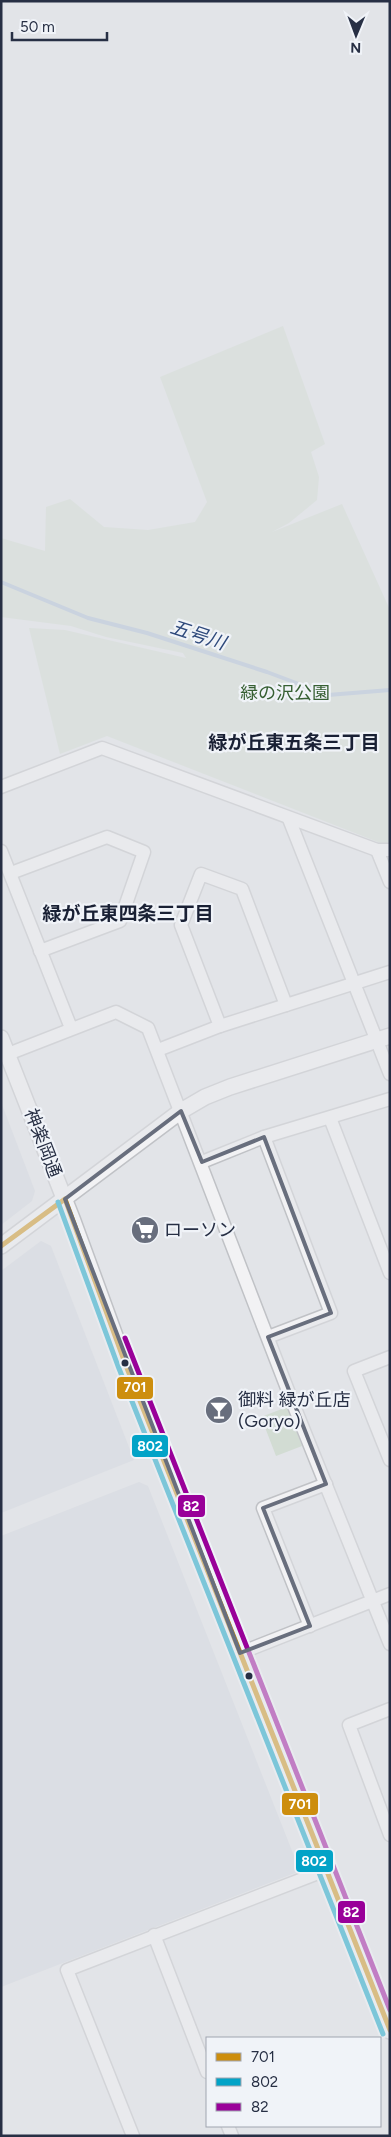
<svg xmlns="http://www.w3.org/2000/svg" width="391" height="2137" viewBox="0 0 391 2137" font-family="Figtree,'Noto Sans JP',sans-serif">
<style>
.built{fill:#d3d7df}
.green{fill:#d2dcd3}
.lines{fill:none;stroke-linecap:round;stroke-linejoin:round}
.stream{stroke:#aebed5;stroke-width:4}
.minor-casing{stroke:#c0c2c6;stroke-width:15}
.tertiary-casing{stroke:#c0c2c6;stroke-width:18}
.minor{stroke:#f2f2f4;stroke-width:12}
.tertiary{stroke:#f2f2f4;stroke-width:15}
.bus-1-casing{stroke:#f0f3f8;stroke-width:9}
.bus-2-casing{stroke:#f0f3f8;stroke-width:9}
.bus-3-casing{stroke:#f0f3f8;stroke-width:9}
.bus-1{stroke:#cd8e0e;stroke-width:5}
.bus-2{stroke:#02a3c7;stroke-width:5}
.bus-3{stroke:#909;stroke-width:5}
.marked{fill:none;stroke:#686e7d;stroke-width:4;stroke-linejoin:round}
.bus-dot{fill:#272f44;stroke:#f0f3f8;stroke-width:2}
.labels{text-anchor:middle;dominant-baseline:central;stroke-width:4.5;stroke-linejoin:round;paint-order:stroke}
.park-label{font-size:18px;fill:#376033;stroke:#f0f3f8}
.street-label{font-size:18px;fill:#272f44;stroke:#f0f3f8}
.poi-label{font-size:18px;fill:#272f44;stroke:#f0f3f8;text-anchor:start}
.water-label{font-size:19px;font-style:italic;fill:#2e497b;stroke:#f0f3f8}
.neighbourhood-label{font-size:19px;font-weight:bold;fill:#192034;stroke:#f0f3f8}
.line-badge{stroke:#f0f3f8;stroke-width:2}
.badge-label{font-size:14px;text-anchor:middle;font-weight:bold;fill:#fff}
</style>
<rect width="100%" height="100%" fill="#e2e4e8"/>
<g class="built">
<path d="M1,1102L35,1191L32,1201L1,1225Z"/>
<path d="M41,1241L51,1246L134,1460L1,1513V1271Z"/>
<path d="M139,1482L148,1486L300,1871L1,1987V1536Z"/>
</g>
<g class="green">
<path d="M283,326L325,444L311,452L319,477L317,500L289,523L272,532L342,504L390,610V844H383L107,736L60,754L29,628L65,630L186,658L183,653L106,637L71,626L1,617V538L45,551L46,507L70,499L104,527L148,530L195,522L207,502L160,377Z"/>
<path d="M287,1407L302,1446L276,1456L261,1417Z"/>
</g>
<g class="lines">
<path class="stream" d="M1,582L88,618L147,633L267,672L328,695L390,690"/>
<defs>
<g id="minor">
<path d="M1,787L102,748L377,850H390"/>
<path d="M289,819L390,1074"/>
<path d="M377,850L390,882"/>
<path d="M1,851L71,1028"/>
<path d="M11,873L107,837L144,852L120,921L40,951"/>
<path d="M220,1026L181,925L201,874L242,889L286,1005"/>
<path d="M158,1050L220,1026L390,972"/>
<path d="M8,1054L116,1012L148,1028L292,1401L390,1644"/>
<path d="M330,1118L390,1273"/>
<path d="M264,1137L331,1313L268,1337"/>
<path d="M202,1162L264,1137L390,1099"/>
<path d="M390,1357L354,1371L390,1460"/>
<path d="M310,1626L263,1508L326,1484"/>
<path d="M240,1653L390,1594"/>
<path d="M390,1709L349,1725L390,1835"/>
<path d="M154,1935L207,2072"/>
<path d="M228,2126L232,2136"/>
<path d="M133,2136L67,1970L326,1870"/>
</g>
<g id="tertiary">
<path d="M1,1038L73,1221L125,1363L390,2031"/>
<path d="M1,1246L181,1111L205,1097L230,1087L390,1036"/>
</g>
</defs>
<use href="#minor" class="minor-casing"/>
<use href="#tertiary" class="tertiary-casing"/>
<use href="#minor" class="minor"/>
<use href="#tertiary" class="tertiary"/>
<defs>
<path id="bus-1" d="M1,1246L65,1199L125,1363L390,2030"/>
<path id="bus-2" d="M58,1202L118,1366L383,2034"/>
<path id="bus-3" d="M125,1338L390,2010"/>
</defs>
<use href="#bus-1" class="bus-1-casing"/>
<use href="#bus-2" class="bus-2-casing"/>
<use href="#bus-3" class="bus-3-casing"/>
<use href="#bus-1" class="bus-1"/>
<use href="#bus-2" class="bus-2"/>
<use href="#bus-3" class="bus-3"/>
</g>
<path d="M0 0H391V2137H0ZM181,1111L202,1162L264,1137L331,1313L268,1337L326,1484L263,1508L310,1626L240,1653L65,1199Z" fill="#e2e4e8" fill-opacity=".55" fill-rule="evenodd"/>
<path class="marked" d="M181,1111L202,1162L264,1137L331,1313L268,1337L326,1484L263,1508L310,1626L240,1653L65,1199Z"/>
<defs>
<symbol id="supermarket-disc" viewBox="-11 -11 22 22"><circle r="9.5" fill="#686e7d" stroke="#f0f3f8"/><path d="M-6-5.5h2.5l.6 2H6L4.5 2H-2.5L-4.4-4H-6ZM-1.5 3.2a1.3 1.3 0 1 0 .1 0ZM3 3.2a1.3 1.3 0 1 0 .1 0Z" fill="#fff"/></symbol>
<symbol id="bar-disc" viewBox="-11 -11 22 22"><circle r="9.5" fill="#686e7d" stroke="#f0f3f8"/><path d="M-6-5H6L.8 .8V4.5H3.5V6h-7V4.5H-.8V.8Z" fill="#fff"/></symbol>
</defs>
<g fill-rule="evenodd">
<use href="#supermarket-disc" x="129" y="1214" width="32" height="32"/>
<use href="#bar-disc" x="203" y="1394" width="32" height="32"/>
</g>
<g class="bus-dot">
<circle cx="125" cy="1363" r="4.5"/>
<circle cx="249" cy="1676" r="4.5"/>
</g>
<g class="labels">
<g class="park-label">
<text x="285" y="693">緑の沢公園</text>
</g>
<g class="street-label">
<text transform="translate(43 1143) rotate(69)">神楽岡通</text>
</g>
<g class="poi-label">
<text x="164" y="1230">ローソン</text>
<text x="238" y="1400">御料 緑が丘店<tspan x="238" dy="21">(Goryo)</tspan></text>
</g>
<g class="water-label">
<text transform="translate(198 635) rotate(18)">五号川</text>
</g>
<g class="neighbourhood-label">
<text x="294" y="742">緑が丘東五条三丁目</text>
<text x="128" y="913">緑が丘東四条三丁目</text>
</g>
</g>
<g class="line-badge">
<rect x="116" y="1376" width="38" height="24" rx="5" fill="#cd8e0e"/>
<rect x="131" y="1434" width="38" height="24" rx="5" fill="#02a3c7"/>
<rect x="177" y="1494" width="29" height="24" rx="5" fill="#909"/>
<rect x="281" y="1792" width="38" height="24" rx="5" fill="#cd8e0e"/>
<rect x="295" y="1849" width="39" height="24" rx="5" fill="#02a3c7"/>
<rect x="337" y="1900" width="29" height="24" rx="5" fill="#909"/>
</g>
<g class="badge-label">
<text x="135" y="1392">701</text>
<text x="150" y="1451">802</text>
<text x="191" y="1511">82</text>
<text x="300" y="1809">701</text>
<text x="314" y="1866">802</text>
<text x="351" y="1917">82</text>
</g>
<rect width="391" height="2137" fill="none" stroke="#272f44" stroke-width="5"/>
<rect x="206" y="2037" width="175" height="90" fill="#f0f3f8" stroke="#a0a5b0"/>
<rect x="216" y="2053" width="25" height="8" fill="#cd8e0e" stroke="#a0a5b0"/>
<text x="251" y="2062" font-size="15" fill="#272f44">701</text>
<rect x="216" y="2078" width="25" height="8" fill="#02a3c7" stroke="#a0a5b0"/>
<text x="251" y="2087" font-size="15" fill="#272f44">802</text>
<rect x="216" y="2103" width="25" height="8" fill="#990099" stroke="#a0a5b0"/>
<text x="251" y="2112" font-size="15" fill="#272f44">82</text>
<g transform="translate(356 35) rotate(181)" stroke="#f0f3f8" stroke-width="4" paint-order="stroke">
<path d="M0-4L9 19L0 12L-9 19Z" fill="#272f44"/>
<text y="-8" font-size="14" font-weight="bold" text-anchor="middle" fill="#272f44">N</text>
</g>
<path d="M12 32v8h95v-8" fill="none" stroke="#272f44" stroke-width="2.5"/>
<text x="20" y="32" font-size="15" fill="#272f44" stroke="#f0f3f8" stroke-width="4" paint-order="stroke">50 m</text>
</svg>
